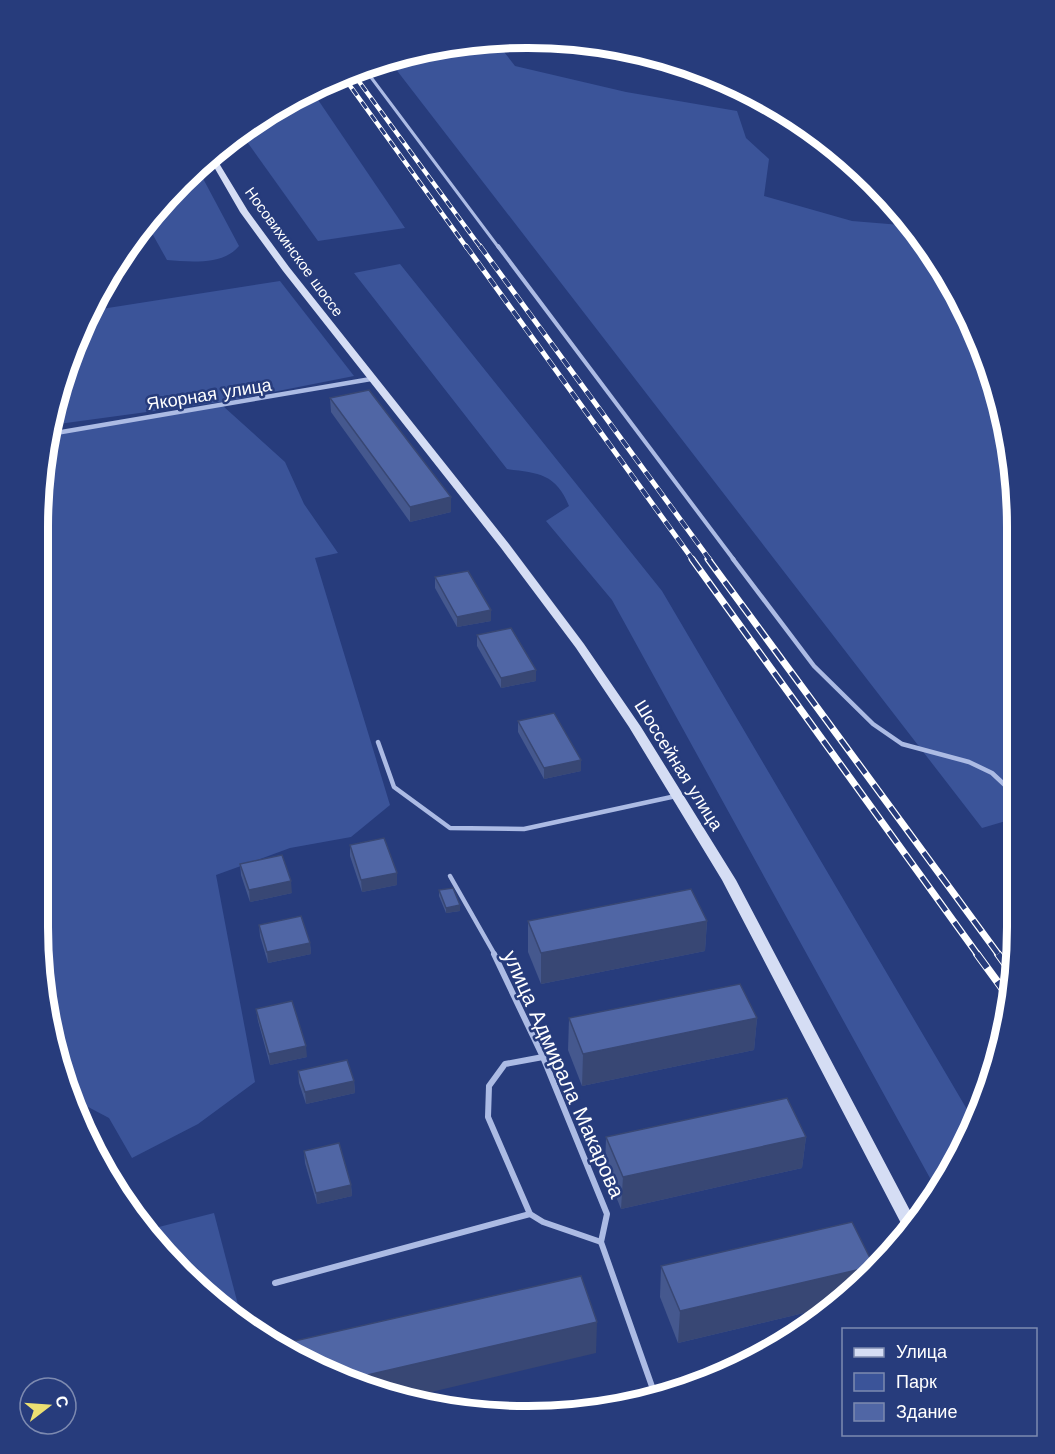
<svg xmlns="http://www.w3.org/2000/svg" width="1055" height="1454" viewBox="0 0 1055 1454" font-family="'Work Sans',sans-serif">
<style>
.green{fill:#3b5499}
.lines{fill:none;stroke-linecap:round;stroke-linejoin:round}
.lane-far3{stroke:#acbbe4;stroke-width:3}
.lane-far2{stroke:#acbbe4;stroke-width:4}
.lane-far1{stroke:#acbbe4;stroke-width:4.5}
.lane{stroke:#acbbe4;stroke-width:6}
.street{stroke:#acbbe4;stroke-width:4.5}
.secondary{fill:#d5ddf4;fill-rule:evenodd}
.rail-far3-casing{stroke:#fff;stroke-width:4.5}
.rail-far2-casing{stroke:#fff;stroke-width:5}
.rail-far1-casing{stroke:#fff;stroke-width:7}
.rail-casing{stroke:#fff;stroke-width:8}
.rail-far3{stroke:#273c7c;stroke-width:3;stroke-dasharray:8;stroke-linecap:butt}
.rail-far2{stroke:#273c7c;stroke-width:4;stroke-dasharray:10;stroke-linecap:butt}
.rail-far1{stroke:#273c7c;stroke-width:4.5;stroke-dasharray:14;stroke-linecap:butt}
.rail{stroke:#273c7c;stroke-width:6;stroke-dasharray:17;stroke-linecap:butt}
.wall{fill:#45588e}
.shaded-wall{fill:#384774}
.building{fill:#5066a5;stroke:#384774;stroke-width:1.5}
.labels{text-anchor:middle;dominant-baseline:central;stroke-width:5;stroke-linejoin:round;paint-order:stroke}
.far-street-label{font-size:15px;fill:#fff;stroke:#273c7c}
.street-label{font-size:18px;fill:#fff;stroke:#273c7c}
.near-street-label{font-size:21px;fill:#fff;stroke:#273c7c}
.rim{fill:none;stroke:#fff;stroke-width:8}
</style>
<rect width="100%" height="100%" fill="#273c7c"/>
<g class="green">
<path d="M495,39L548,40L501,48L515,66L626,92L737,111L746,138L769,159L764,196L852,221L913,226L916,229L980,340L1013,463L1016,818L982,828L388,59L400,54Z"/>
<path d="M310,88L405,228L318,241L240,132Z"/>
<path d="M199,171L239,246C224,265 191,262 167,260L148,226Z"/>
<path d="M400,264L662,591L975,1123L967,1144L936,1189L612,600L546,521L569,506C556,473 538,473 507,469L354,273Z"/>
<path d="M280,281L354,376L228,401L51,425L54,401L95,310Z"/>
<path d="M223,406L285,462L304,504L338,553L315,558L390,805L351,837L290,848L216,875L255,1082L198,1124L132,1158L109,1118L75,1100L54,1054L38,927V527L50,434Z"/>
<path d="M214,1213L242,1320L204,1295L147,1230Z"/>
</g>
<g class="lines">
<path class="lane-far3" d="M364,68L499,248"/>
<path class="lane-far2" d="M498,246L734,560"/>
<g class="lane-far1">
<path d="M733,559L814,666L873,724L902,744L969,762L992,773L1008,788L1015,790"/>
<path d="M378,742L394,787L450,828L524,829L676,796"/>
<path d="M450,876L495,955"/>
</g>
<g class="lane">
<path d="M494,954L543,1057L607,1214L601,1242L655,1395"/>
<path d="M543,1057L505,1064L489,1086L488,1117L530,1214L543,1222L601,1242"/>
<path d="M275,1283L530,1214"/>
</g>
<path class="street" d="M50,434L371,379"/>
<path class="secondary" d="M214,155L248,211L289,267L509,544L584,644L641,727L736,880L915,1220L908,1232L905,1231L722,880L629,727L576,648L501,548L283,271L240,212L210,160Z"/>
<defs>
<g id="rail-far3">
<path d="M352,72L481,248"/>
<path d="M343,76L467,248"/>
</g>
<g id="rail-far2">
<path d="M466,246L693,560"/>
<path d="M480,246L710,560"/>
</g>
<g id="rail-far1">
<path d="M692,559L978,955"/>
<path d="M708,559L999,955"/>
</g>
<g id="rail">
<path d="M977,954L1010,999"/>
<path d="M998,954L1014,976"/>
</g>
</defs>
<use href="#rail-far3" class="rail-far3-casing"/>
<use href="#rail-far2" class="rail-far2-casing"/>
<use href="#rail-far1" class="rail-far1-casing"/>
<use href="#rail" class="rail-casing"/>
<use href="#rail-far3" class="rail-far3"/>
<use href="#rail-far2" class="rail-far2"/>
<use href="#rail-far1" class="rail-far1"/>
<use href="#rail" class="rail"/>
</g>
<g class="wall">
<path d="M330,398L451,512L410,522L331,412Z"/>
<path d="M435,577L491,610V621L457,627L435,588Z"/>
<path d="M477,635L536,681L501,688L477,646Z"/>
<path d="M518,721L581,760V771L544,779L518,732Z"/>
<path d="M350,845L397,885L362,892L350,856Z"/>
<path d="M240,864L292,893L250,902L241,875Z"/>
<path d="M439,890L460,911L446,913L439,896Z"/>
<path d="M528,921H707L705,951L541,984L528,952Z"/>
<path d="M259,925L310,943L311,954L268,963L260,936Z"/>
<path d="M256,1009L307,1057L270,1065L258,1021Z"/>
<path d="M569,1018H757L754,1050L582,1086L568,1050Z"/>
<path d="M298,1071L354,1081L355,1093L306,1104L299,1083Z"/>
<path d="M606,1137H806L802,1168L621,1209L605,1169Z"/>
<path d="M304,1151L351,1185L352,1196L317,1204L305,1163Z"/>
<path d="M661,1266H874L873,1271L837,1305L678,1343L660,1297Z"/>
</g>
<g class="shaded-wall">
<path d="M451,497V512L410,522V507Z"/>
<path d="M491,610V621L457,627V617Z"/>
<path d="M536,670V681L501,688V678Z"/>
<path d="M581,760V771L544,779V768Z"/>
<path d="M397,873V885L362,892L361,880Z"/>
<path d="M291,881L292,893L250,902L249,890Z"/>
<path d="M460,905V911L446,913V908Z"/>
<path d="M707,921L705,951L541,984V953Z"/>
<path d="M310,943L311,954L268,963L267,952Z"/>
<path d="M757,1018L754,1050L582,1086L583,1054Z"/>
<path d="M306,1046L307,1057L270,1065L269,1054Z"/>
<path d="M354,1081L355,1093L306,1104L305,1092Z"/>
<path d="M806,1137L802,1168L621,1209L623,1177Z"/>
<path d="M351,1185L352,1196L317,1204L316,1193Z"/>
<path d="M874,1266L873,1271L837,1305L678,1343L680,1311Z"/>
<path d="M597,1322L596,1353L406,1398L350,1379Z"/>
</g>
<g class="building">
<path d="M369,390L451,497L410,507L330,398Z"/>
<path d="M468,571L491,610L457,617L435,577Z"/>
<path d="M511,628L536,670L501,678L477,635Z"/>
<path d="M554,713L581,760L544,768L518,721Z"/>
<path d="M384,838L397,873L361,880L350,845Z"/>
<path d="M282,855L291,881L249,890L240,864Z"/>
<path d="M453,888L460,905L446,908L439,890Z"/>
<path d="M691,889L707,921L541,953L528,921Z"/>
<path d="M301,916L310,943L267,952L259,925Z"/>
<path d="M740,984L757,1018L583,1054L569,1018Z"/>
<path d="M292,1001L306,1046L269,1054L256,1009Z"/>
<path d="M347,1060L354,1081L305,1092L298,1071Z"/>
<path d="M787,1098L806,1137L623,1177L606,1137Z"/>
<path d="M339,1143L351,1185L316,1193L304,1151Z"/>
<path d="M852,1222L874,1266L680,1311L661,1266Z"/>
<path d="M581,1276L597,1322L350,1379L311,1366L293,1354L290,1342Z"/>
</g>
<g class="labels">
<g class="far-street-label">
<text transform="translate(294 252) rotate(54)">Носовихинское шоссе</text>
</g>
<g class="street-label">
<text transform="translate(209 394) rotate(-9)">Якорная улица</text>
<text transform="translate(679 765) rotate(58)">Шоссейная улица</text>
</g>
<g class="near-street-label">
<text transform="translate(564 1074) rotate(66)">улица Адмирала Макарова</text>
</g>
</g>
<path d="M0 0H1055V1454H0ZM527 48H528A479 479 0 0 1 1007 527V927A479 479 0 0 1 528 1406H527A479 479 0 0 1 48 927V527A479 479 0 0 1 527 48Z" fill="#273c7c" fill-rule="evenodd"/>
<path class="rim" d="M527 48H528A479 479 0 0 1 1007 527V927A479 479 0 0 1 528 1406H527A479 479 0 0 1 48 927V527A479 479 0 0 1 527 48Z"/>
<rect x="842" y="1328" width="195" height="108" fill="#273c7c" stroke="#7d8ab0" stroke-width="1.5"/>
<rect x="854" y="1348" width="30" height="9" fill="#d5ddf4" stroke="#7d8ab0" stroke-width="1.5"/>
<text x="896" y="1358" font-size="18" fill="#ffffff">Улица</text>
<rect x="854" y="1373" width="30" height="18" fill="#3b5499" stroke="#7d8ab0" stroke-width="1.5"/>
<text x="896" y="1388" font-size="18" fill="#ffffff">Парк</text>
<rect x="854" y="1403" width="30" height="18" fill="#5066a5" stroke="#7d8ab0" stroke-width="1.5"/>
<text x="896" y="1418" font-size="18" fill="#ffffff">Здание</text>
<g transform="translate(48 1406) rotate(73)"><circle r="28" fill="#273c7c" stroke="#7d8ab0" stroke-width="1.5"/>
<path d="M0-4.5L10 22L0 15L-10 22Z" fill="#ece072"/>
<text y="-9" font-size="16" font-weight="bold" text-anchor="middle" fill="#ffffff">С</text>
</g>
</svg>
